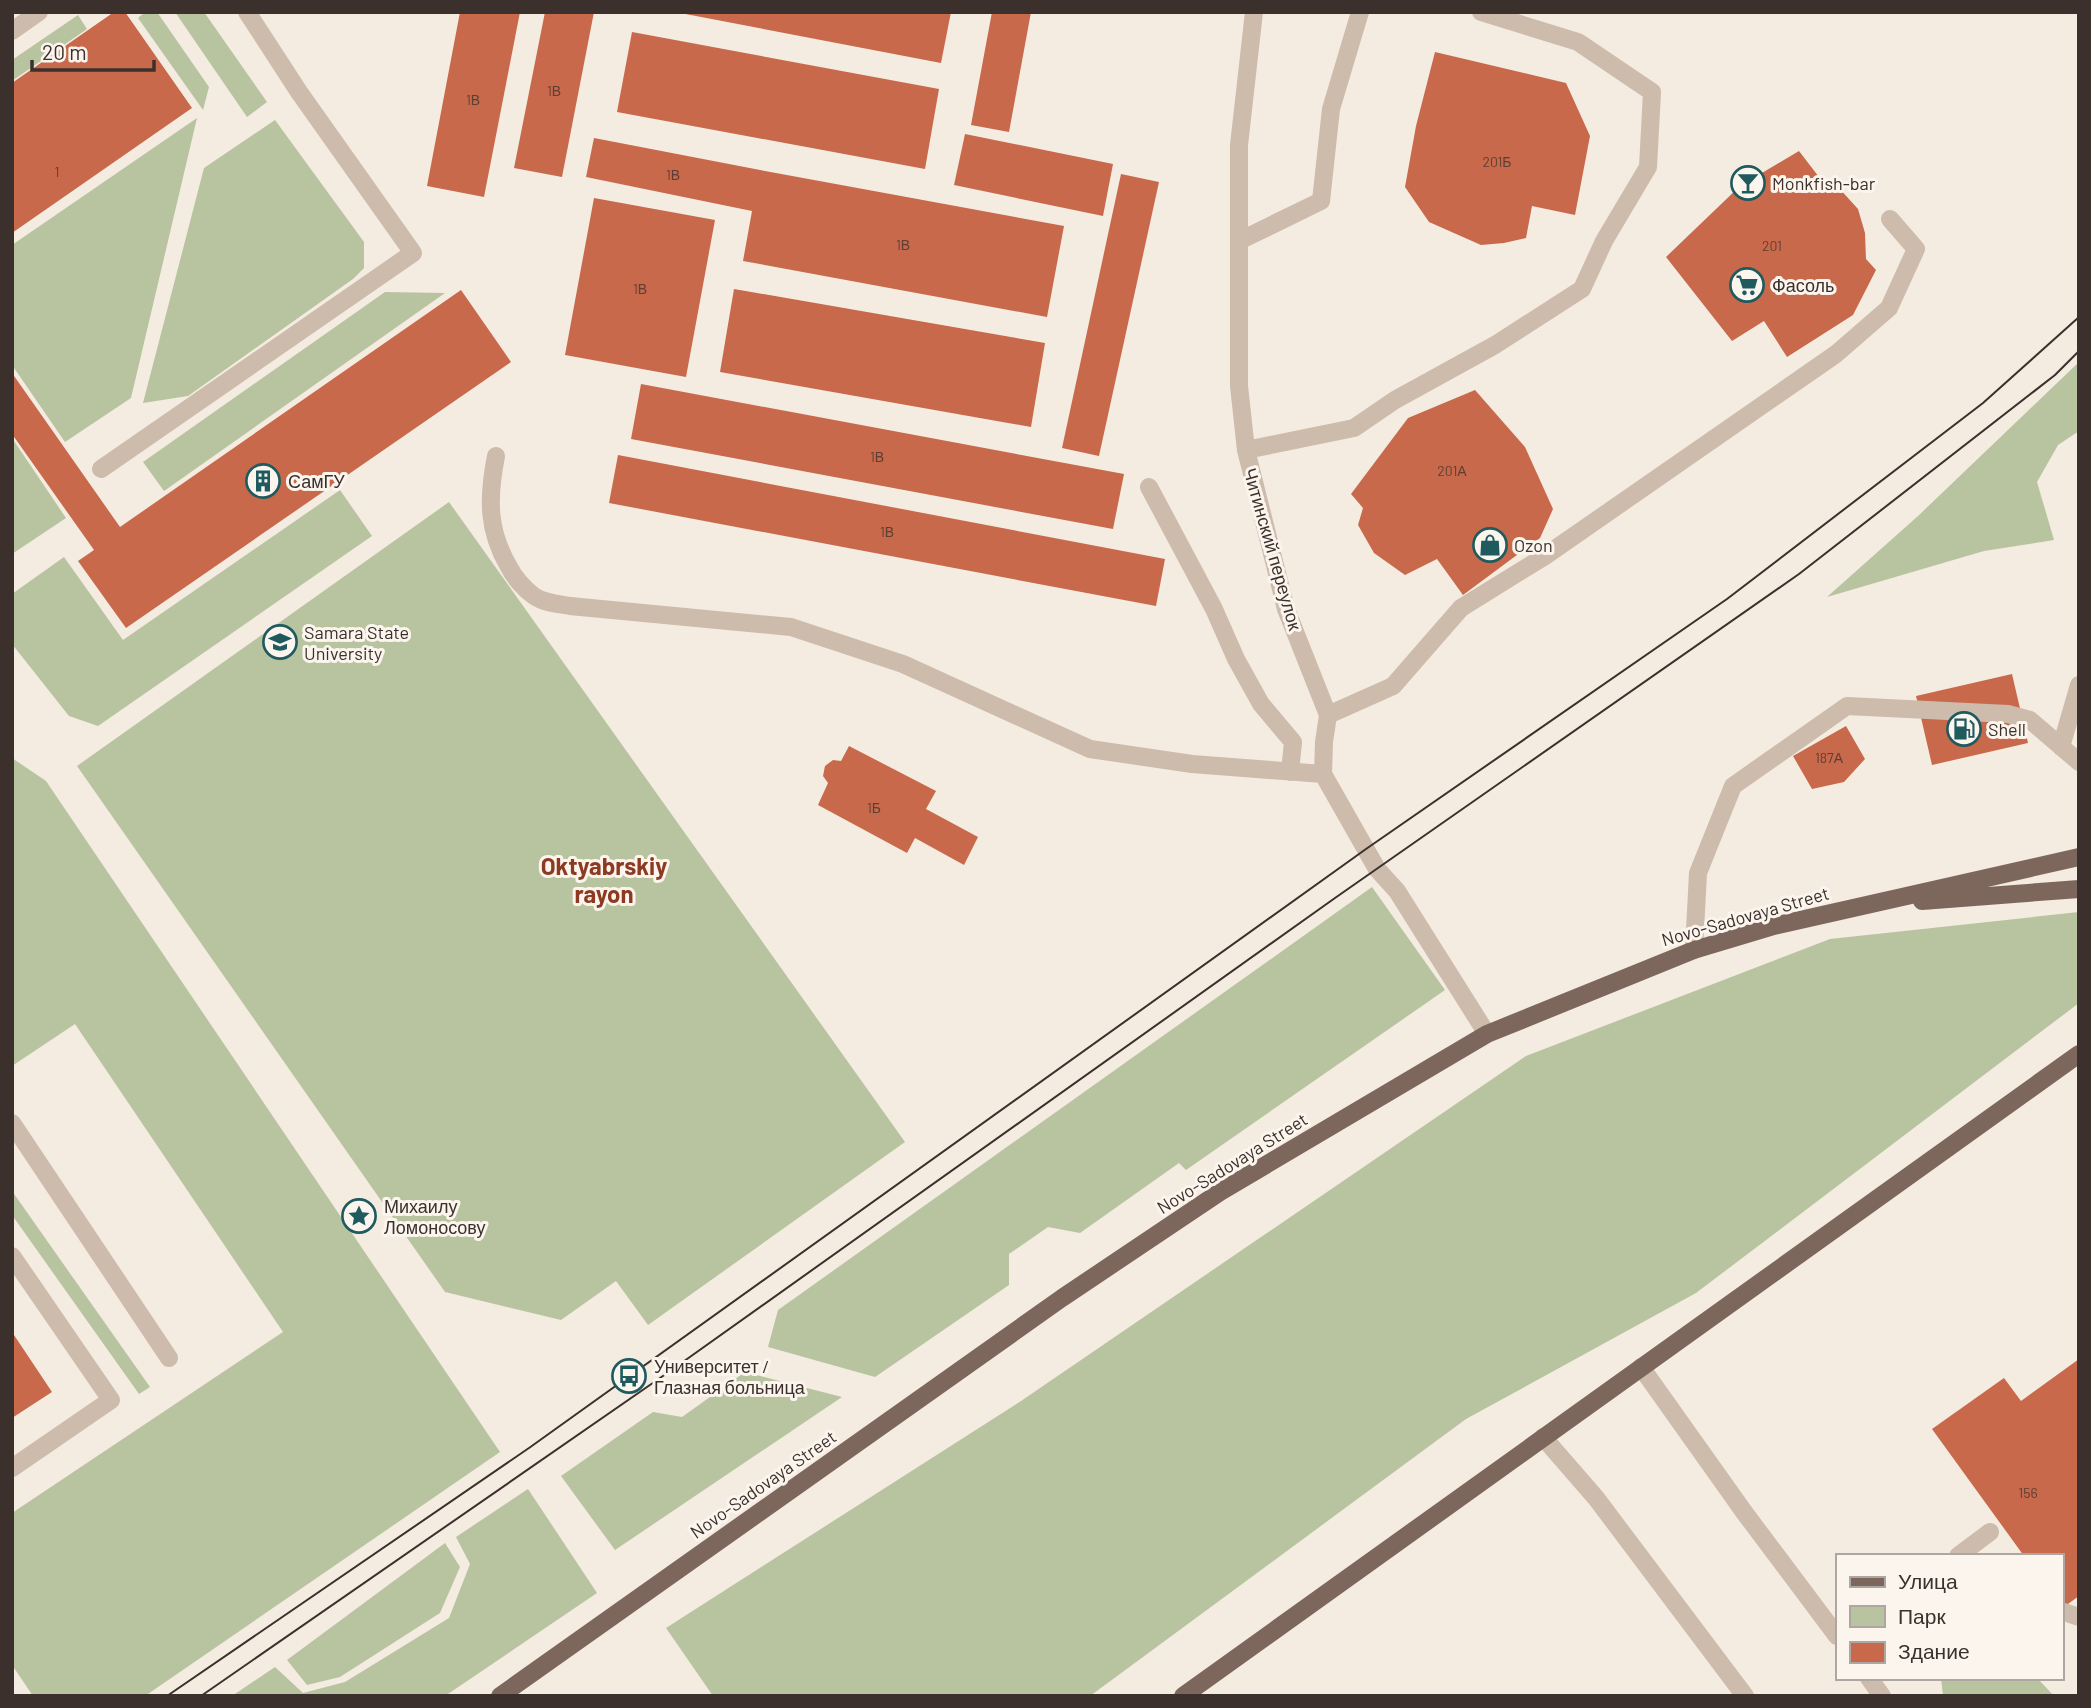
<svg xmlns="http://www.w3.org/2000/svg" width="2091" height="1708" font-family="Barlow,sans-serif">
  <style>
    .green { fill: #b8c4a0 }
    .building { fill: #c8694b }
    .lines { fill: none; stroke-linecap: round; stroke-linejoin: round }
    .minor { stroke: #cdbbac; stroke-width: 18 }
    .major { stroke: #7d675c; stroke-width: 18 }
    .tram { stroke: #3b302b; stroke-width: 2 }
    .labels { text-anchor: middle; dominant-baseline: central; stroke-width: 6; stroke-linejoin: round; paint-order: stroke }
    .number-label { font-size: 14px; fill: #5e3e33 }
    .poi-label { font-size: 18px; fill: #3b302b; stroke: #fbf5ee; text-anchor: start }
    .street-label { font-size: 18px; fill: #3b302b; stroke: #fbf5ee }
    .district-label { font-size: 24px; font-weight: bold; fill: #8c3b22; stroke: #fbf5ee }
  </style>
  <rect width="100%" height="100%" fill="#f4ebe1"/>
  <path class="green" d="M145,12H157L209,87L203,110L138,18Z
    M175,12H204L267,102L247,117Z
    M78,15L87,29L12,81V60Z
    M197,118L131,398L65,442L12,365V245Z
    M275,120L364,242V268L353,279L188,396L143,403L204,168Z
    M385,292L445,293L164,491L143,462Z
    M2079,362V431L2058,445L2037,482L2054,540L1984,551L1827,597L1918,516Z
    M12,438L66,518L12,554Z
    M340,490L372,536L98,726L69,716L12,644V594L64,557L123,640Z
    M449,502L905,1142L648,1325L616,1281L561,1320L445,1292L77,766Z
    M12,758L46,781L500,1452L145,1696H33L12,1665V1513L283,1332L75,1024L12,1066Z
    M1372,887L1445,990L1186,1170L1179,1163L1080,1233L1048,1227L1009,1254V1285L875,1377L768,1347L778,1310Z
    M2079,912V1003L1696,1293L1466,1419L1090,1696H713L666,1628L1021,1401L1526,1056L1830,939Z
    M12,1191L150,1387L139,1394L12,1215Z
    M745,1372L842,1397L615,1550L561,1476L653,1412L682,1417Z
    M528,1489L597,1593L445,1696H232L275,1667L303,1693L345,1682L449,1618L470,1564L456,1537Z
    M445,1543L460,1567L440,1613L340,1677L307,1685L287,1660Z
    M1941,1678H2037L2054,1696H1943Z"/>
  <path class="building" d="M114,12H125L192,108L12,233V83Z
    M460,12H520L484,197L427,186Z
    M545,12H594L562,177L514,168Z
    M675,12H951L941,63Z
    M992,12H1031L1009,132L971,125Z
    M632,32L939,89L925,169L617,112Z
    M1435,52L1566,83L1590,136L1575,215L1532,206L1526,238L1504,243L1481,245L1429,222L1405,187L1416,126Z
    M965,134L1113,164L1103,216L954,185Z
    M594,138L765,171L1064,226L1047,317L743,261L752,211L586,177Z
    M1799,151L1822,181L1838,187L1858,209L1865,233L1866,259L1876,270L1853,315L1787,357L1764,321L1732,341L1666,257L1740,186Z
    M1121,174L1159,182L1099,456L1062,448Z
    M594,198L715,220L686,377L565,355Z
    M734,289L1045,343L1031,427L720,372Z
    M461,290L511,362L126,628L78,561L94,550L12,434V373L120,527Z
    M641,384L1124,474L1113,529L631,439Z
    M1475,390L1525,447L1553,509L1540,538L1463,595L1437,559L1405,575L1374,553L1358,525L1363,508L1351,494L1408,418Z
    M618,455L1165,559L1156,606L609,503Z
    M2012,674L2028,743L1932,765L1916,696Z
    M1846,726L1865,759L1844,782L1812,789L1793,756Z
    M849,746L936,791L926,809L978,837L964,865L915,838L907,853L818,805L828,783L823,776L825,766L833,760L841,761Z
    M12,1332L52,1392L12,1418Z
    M2079,1359V1596L2061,1609V1556H2024L1932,1429L2004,1378L2021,1401Z"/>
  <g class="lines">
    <path class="minor" d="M1254,12L1239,145V386L1246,450L1286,609L1328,715L1324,742L1323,774L1377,869L1397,891L1487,1034
      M12,31L39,12
      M1239,241L1321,201L1331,109L1360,12
      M1246,450L1354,428L1395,400L1495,345L1582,289L1604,241L1648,167L1652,92L1578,42L1481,12
      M496,456C488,497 487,530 509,567C514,577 524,589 534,596C544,603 559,604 570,606L791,627L903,664L1090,749L1192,764L1323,774
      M101,469L413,253L299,92L247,12
      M1149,487L1214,609L1236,659L1261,704L1293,742L1290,772
      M1328,715L1393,686L1461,608L1545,556L1836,354L1889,308L1916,249L1890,219
      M2061,747L2079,685
      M1694,950L1698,873L1733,786L1847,706L2008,714L2030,720L2079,762
      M12,1123L169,1358
      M12,1256L111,1400L12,1468
      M1641,1367L1744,1512L1837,1636
      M1543,1437L1596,1498L1745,1696
      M1958,1556L1990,1532
      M2061,1611L2079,1617
      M1869,1678L1882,1696"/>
    <path class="major" d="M1922,901L2079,889
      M500,1696L1062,1298L1220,1192L1487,1034L1694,950L1774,926L2079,857
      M1183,1696L2079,1054"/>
    <path class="tram" d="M167,1696L529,1448L1366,849L1727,599L1983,403L2079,317
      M201,1696L673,1369L1335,898L1799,574L2055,375L2079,351"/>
  </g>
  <defs>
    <g id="bar-ring" transform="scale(1.75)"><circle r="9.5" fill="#fbf5ee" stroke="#1f5a5e" stroke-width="1.5"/><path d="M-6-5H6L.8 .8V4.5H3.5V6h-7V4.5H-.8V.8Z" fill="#1f5a5e"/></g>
    <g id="supermarket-ring" transform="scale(1.75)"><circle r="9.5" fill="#fbf5ee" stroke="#1f5a5e" stroke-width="1.5"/><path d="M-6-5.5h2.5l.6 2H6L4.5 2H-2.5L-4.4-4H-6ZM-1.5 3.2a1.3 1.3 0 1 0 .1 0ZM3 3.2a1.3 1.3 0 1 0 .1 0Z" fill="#1f5a5e"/></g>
    <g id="building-ring" transform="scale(1.75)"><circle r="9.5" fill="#fbf5ee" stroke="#1f5a5e" stroke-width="1.5"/><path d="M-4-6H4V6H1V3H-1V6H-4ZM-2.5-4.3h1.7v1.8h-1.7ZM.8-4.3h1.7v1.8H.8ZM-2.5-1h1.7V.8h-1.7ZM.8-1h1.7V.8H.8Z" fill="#1f5a5e"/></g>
    <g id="shop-ring" transform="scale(1.75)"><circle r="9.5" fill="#fbf5ee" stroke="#1f5a5e" stroke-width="1.5"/><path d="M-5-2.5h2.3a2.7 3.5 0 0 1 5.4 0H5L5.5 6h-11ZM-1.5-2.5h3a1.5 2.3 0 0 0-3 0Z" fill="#1f5a5e"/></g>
    <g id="university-ring" transform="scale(1.75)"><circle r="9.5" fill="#fbf5ee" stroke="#1f5a5e" stroke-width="1.5"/><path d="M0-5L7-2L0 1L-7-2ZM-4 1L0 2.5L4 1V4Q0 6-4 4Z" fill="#1f5a5e"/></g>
    <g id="fuel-ring" transform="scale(1.75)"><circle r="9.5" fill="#fbf5ee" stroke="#1f5a5e" stroke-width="1.5"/><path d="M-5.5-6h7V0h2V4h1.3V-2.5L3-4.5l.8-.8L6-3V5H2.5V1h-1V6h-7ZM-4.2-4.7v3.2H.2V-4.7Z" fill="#1f5a5e"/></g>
    <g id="sight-ring" transform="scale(1.75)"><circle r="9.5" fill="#fbf5ee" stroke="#1f5a5e" stroke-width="1.5"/><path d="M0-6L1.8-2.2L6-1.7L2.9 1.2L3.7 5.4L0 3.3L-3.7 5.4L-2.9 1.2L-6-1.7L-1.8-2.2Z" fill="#1f5a5e"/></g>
    <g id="bus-ring" transform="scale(1.75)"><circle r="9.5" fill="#fbf5ee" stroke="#1f5a5e" stroke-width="1.5"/><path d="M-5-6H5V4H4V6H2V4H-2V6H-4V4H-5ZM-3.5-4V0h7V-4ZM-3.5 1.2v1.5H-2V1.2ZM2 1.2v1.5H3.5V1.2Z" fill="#1f5a5e"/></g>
  </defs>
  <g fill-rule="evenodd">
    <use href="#bar-ring" x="1748" y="183"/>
    <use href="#supermarket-ring" x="1747" y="285"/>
    <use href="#building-ring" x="263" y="481"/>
    <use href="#shop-ring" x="1490" y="545"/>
    <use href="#university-ring" x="280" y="642"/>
    <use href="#fuel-ring" x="1964" y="729"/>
    <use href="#sight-ring" x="359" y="1216"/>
    <use href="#bus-ring" x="629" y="1376"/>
  </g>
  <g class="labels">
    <g class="number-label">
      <text x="554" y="90">1В</text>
      <text x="473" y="99">1В</text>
      <text x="1497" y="161">201Б</text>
      <text x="57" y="171">1</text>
      <text x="673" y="174">1В</text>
      <text x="903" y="244">1В</text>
      <text x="1772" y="245">201</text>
      <text x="640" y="288">1В</text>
      <text x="877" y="456">1В</text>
      <text x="1452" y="470">201А</text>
      <text x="887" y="531">1В</text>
      <text x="1829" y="757">187А</text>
      <text x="874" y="807">1Б</text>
      <text x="2028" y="1492">156</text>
    </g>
    <g class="poi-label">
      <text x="1772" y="183">Monkfish-bar</text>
      <text x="1772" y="285">Фасоль</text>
      <text x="288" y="481">СамГУ</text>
      <text x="1514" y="545">Ozon</text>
      <text x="304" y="632">Samara State<tspan x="304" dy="21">University</tspan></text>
      <text x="1988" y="729">Shell</text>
      <text x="384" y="1206">Михаилу<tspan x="384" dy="21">Ломоносову</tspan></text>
      <text x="654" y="1366">Университет /<tspan x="654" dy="21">Глазная больница</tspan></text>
    </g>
    <g class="street-label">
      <text transform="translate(1273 549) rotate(74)">Читинский переулок</text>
      <text transform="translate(1745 916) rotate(-16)">Novo-Sadovaya Street</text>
      <text transform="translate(1232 1163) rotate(-32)">Novo-Sadovaya Street</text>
      <text transform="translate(763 1484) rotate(-35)">Novo-Sadovaya Street</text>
    </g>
    <g class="district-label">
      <text x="604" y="865">Oktyabrskiy<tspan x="604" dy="28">rayon</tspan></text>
    </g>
  </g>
  <rect width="2091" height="1708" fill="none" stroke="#3b302b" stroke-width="28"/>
  <rect x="1836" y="1554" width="228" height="126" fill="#fbf5ee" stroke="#aea6a0" stroke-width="2"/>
  <rect x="1850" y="1577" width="35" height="10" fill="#7d675c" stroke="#aea6a0" stroke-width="2"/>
  <text x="1898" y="1589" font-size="21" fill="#3b302b">Улица</text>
  <rect x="1850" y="1606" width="35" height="21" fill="#b8c4a0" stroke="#aea6a0" stroke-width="2"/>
  <text x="1898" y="1624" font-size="21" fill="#3b302b">Парк</text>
  <rect x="1850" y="1642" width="35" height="21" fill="#c8694b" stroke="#aea6a0" stroke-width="2"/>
  <text x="1898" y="1659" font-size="21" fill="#3b302b">Здание</text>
  <path d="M32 60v10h122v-10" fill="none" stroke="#3b302b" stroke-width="3.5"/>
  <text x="42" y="60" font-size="21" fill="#3b302b" stroke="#fbf5ee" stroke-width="5" paint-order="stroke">20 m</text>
</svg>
